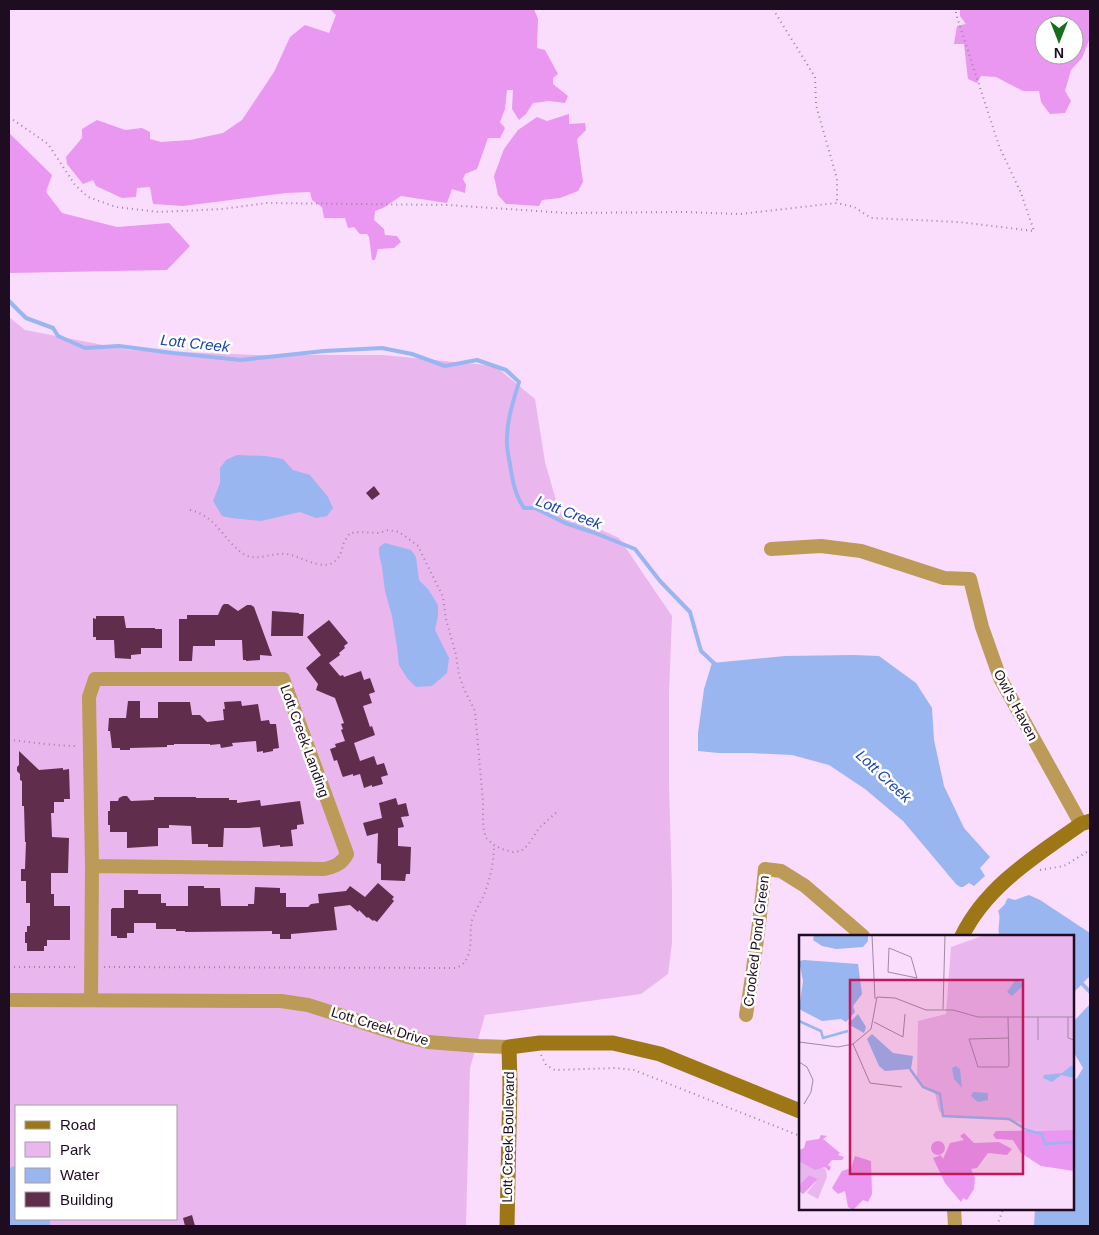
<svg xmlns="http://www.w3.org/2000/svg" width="1099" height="1235" font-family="Helvetica,sans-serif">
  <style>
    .green { fill: #eab6ee; fill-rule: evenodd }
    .forest { fill: #e997f0; fill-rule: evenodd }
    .water { fill: #99b6f1 }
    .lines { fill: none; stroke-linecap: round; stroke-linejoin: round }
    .stream { stroke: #99b6f1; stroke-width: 4 }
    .building { fill: #612d4d }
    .path { stroke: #9d859f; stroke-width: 2; stroke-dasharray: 1 4; stroke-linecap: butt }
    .street { stroke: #bb9b57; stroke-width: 14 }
    .secondary { stroke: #9d7615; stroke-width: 15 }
    .labels { text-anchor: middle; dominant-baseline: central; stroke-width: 5; stroke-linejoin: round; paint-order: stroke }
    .street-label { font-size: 14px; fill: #1e0d20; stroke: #fff }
    .water-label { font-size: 15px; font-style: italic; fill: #1a44b2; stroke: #fff }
    .inset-river { fill: none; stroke: #99b6f1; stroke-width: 2.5 }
    .inset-road { fill: none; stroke: #a289a4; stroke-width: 1 }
    .view { fill: #c2185b; fill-opacity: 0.15; stroke: #c2185b; stroke-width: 2.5 }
    .inset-edge { fill: none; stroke: #1e0d20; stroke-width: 2.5 }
  </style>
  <rect width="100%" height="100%" fill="#fadcfc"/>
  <path class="green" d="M9,317L25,330L129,350L257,355H383L495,366L535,399L545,462L559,511L619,538L672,616L669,693V784L672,890V943L668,974L641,994L485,1015L470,1068L466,1226H9ZM16,1106H176V1219H16Z"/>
  <path class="forest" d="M330,9H534L538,19L537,48L545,50L558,74L553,78V84L568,96L565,103L549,101L533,103L526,114L519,120L512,109L513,90H507L505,109L500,122L505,128L500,138H488L477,169L465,174L463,179L466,185L465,193L452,189L447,203L401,196L383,208L375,211L374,220L384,229L385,235L397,236L401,242L394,248L378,249L375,260H372L369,237L367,234H360L354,227L348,228L345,218H324L322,207L312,200L310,192L286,193L183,206L153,204L150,187L137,188L136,197L122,198L96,186L93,180L83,184L67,164L66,157L82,138V129L97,120L125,130L142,128L150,132V139L161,142L190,140L223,133L242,120L274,72L290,37L305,25L329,33L336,15Z
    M960,9H1090V38L1082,58L1071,70L1065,91L1071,101L1065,113L1050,114L1041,102L1039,91H1023L996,77L981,76L977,83L968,79L964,44H954L957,26L966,24L960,16ZM1044,25H1074V55H1044Z
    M569,114V124L585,123L586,130L577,139L583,182L578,191L560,198L542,200L539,206L506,204L498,195L494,176L504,149L518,130L537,117L547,121Z
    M9,133L52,175L46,192L62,213L117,227L169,223L190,246L167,270L9,273Z"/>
  <path class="water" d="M237,455L266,456L283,459L293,470L310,475L328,497L333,508L327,516L316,518L300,512L261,521L231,518L222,516L213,501L220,483V468L226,460Z
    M385,543L411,550L416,557L419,580L428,589L438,605V616L435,630L449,658L447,673L432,686L416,687L407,678L399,665L397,647L392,616L385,591L382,567L379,554V547Z
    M853,655L879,656L916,683L932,708L934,740L944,786L964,828L990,857L980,868L985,876L974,886L969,883L963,887H960L956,884L903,821L865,789L829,765L792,755L750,753H719L698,751V733L704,689L712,663L785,656Z
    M1029,895L1040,900L1090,933V976L1073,993V936H1000C996,928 1002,919 998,911L1005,904L1006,901L1008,898L1015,900L1023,897Z
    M1090,1004V1226H1034L1035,1209H1073V1081L1077,1078L1083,1068L1073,1051V1022Z
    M16,1166V1219H50V1226H9V1172L11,1167Z"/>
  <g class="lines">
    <path class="stream" d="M9,301L26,318L53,328L58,336L85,348L119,346L173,353L241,360L324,351L382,348L412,354L445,366L477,360L506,370L519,382C513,402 506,422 507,444C507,453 510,462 511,471C513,484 516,497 524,508H535L565,523L595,533L635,549L660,581L690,612L701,651L716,665
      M1073,974L1090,992"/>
  </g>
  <path class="building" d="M374,486L380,494L372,500L366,493Z
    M224,604H228L238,611L247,605H251L254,607L272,656L260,655V660L246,661V660H243L242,640H215V646H193L192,661H179V619H187V615H218L222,606Z
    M272,611L299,613V614H304L303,636H271Z
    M96,616H124L126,628H155V629H162V648H141V654L131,655V659L115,658L114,640H96V637H93V618L96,619Z
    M329,620L348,643L344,646L345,648L339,653L340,655L329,663L340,676L343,675L344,677L361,671L364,680L370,678L375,692L369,694L372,703L363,706L370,727L372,726L375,735L354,743L360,761L374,756L377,765L384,763L388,775L381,777L383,784L372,787V785L364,788L360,774L353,776V774L343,777L342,775L337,760L334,761L330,749L336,747L335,744L345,741L341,730L343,729L341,724L344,723L335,698L316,690L318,684L306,668L321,655L307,637Z
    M128,701H140V718H158V702H190L192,715H200L207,722L224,720L223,709H225L224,702L241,701L242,706L258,704L261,721L269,720L270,724H276L279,748L273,749V751L263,753V751L257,752L256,741L232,743L233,746L221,748L220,744L210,745V744H174V745H167V747L130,748V750H120V748H112L110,731H108L109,718H126Z
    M19,751L39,770L63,768V770L69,769L70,799H64V802H54V813H51L52,837L69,838L68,873H51V894H54V906H70V940H47V946H44V951H27V943H25V932H27V926H30V903H26V881H21V869H25L26,842H25L24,806H22V781L20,780V774L17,771V767L19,765Z
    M123,796H127L131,801L154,800V797H196V798H229V800H237V803L260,800L261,806L300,801L304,824L297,825V829L291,830L293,846L280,847V845L263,847L260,827L249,828H224L223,847H208V844H192L191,826L169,825V828H158V846L127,848V832H110V825H108V811H110V801H118L119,798Z
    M396,798L398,805L406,803L409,816L401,817L404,827L398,828V846L411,847L410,874H406L405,881L381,880V864L377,863L378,833L367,836L363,823L382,818L379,803Z
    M378,883L394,897L392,899L394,901L377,922L374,920L373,921L368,917L367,918L359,910L358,912L350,905L334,907L337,930L291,934V939H280V934H272V931L185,932V931H176V929H156V923H134V933H127V938H117V936H111V909H112V908H124V890H138V894H161V903H166V906H188V886H204V888H220L221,906H248V904H254L255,887L280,888V893H286V907H308L311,904L319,903L318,894L346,891L350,886L365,897Z
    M192,1215L195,1226H185L183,1218Z"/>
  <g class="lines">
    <path class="path" d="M773,9L815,77L816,105L837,179V203
      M9,117L48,144L75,185L88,197L116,207L159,212L222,209L267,203L448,205L567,213L684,212L740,214L837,203L854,207L871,218L959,222L1034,231L1021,193L999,146L956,14V9
      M190,510C216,516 223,539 242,553C256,563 271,552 287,554C300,556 322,571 334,562C341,557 342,549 344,542C346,539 348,536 350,533L360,532L379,533L388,530L399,532L409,539L418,546L443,597L446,619L456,655L459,675L464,689L475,711L483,802V820L484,831L486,838L494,845L502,849L513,852L521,851L528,845L539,828L559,810
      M9,740C32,742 55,746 78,746
      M1040,870L1064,866L1090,850
      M9,967H79
      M104,967L455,968C461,966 464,964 467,958C473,946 469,932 472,920C475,911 480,903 484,895C490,879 494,863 494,845
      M541,1055L546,1065L555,1070L616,1068L634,1070L800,1136
      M997,1226L1003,1209"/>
    <path class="street" d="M771,549L821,546L861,551L944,578L970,579L982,627L1000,678L1081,824
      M9,1000L281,1001L308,1005L408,1037L428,1042L479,1046L509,1047
      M91,1000L92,866L89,697L95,679H283L347,854C342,864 334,867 324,869L92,866
      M746,1015C754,967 760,918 765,869L781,871L805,886L863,936
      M954,1209L955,1226"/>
    <path class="secondary" d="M962,936C987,885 1036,856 1081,824L1090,821
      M507,1226L510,1084L509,1047L540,1043H613L660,1054L800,1111"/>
  </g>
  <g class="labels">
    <g class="street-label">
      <text transform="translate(1016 705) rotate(62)">Owl's Haven</text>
      <text transform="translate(305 741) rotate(70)">Lott Creek Landing</text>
      <text transform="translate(756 941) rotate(-83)">Crooked Pond Green</text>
      <text transform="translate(380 1026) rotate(17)">Lott Creek Drive</text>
      <text transform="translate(508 1137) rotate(-89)">Lott Creek Boulevard</text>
    </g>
    <g class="water-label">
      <text transform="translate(195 343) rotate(6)">Lott Creek</text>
      <text transform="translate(569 512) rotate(21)">Lott Creek</text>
      <text transform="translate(884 776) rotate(43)">Lott Creek</text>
    </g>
  </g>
  <g transform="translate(799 935)">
    <rect width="275" height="275" fill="#fadcfc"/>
    <path d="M186,0H275V195H230L220,187L203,184L146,181L140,176L136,158L127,154L118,142L119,86L147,79L152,12ZM0,223L5,228L27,234L28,242L19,264L8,258L19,244L10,240L0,250Z" fill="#eab6ee"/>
    <path d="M275,195V236L242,231L222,218L214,205L197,204L194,200L197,196ZM165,198L175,208L200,207L213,214L208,220L189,218L178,233L172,234L176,243L175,254L168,265L164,263L162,267L146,248L134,223L142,220L144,224L151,208L165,205L161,201ZM22,200L28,201L24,204L41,218L39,220L45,222L43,225H33L29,230L32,232L30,236L26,232L16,235L0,226V215L5,213L7,206L20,204ZM132 213a7 7 0 1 1 14 0a7 7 0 1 1-14 0ZM56,221L72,226L73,259L69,267L64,265L54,275L49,272L46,256L39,259L33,253L43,236L52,233ZM10,240L19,244L4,259L0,256V250Z" fill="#e997f0"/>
    <path d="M15,0H69V6L64,12L37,14L23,11L14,5ZM5,25L59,29L63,59L54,71L56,77L47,87L42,84L23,86L0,74L4,46L0,26ZM217,44L225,50L213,61L208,57ZM59,79L67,92L65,98L49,89ZM73,99L94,118L114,121L112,134L86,136L80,131L68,104ZM157,131L161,134L163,153L155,144L153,133ZM272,131H275V143L262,140L253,147L244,143L245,140L263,138ZM174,157L189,158V165L179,167L172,161Z" fill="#99b6f1"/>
    <path class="inset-river" d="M0,86L22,96L24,103L49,96M111,134L124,152L141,159L144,181L210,184L228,195L243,199L246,209L275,207"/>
    <path class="inset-road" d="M73,0L76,64M90,13L112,22L118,43L89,37ZM144,74L146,0M269,82V103L275,105M75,87L104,102L106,79M209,103L170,104L179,132H209L210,129L209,82M239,105V82M0,107L39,112L54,109L72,94L78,62L96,63L127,75H154L179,82H275M54,109L71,148L103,152M0,127L8,132L14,145L12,157L5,169"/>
    <path class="view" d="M51,45H224V239H51Z"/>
    <rect width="275" height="275" class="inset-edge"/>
  </g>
  <rect width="1099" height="1235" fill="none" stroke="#1e0d20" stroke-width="20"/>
  <rect x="15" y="1105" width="162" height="115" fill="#ffffff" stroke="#a59ea6"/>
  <rect x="25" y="1121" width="25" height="8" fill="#9d7615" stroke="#a59ea6"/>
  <text x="60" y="1130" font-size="15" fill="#1e0d20">Road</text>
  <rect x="25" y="1142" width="25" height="15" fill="#eab6ee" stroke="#a59ea6"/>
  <text x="60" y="1155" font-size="15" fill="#1e0d20">Park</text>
  <rect x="25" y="1168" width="25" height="15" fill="#99b6f1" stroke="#a59ea6"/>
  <text x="60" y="1180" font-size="15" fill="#1e0d20">Water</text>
  <rect x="25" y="1192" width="25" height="15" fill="#612d4d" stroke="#a59ea6"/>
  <text x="60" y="1205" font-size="15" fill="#1e0d20">Building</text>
  <g transform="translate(1059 40) rotate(180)"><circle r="24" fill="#ffffff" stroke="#a59ea6"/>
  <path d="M0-4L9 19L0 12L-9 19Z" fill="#136f1c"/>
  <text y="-8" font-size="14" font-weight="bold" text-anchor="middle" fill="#1e0d20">N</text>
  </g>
</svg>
